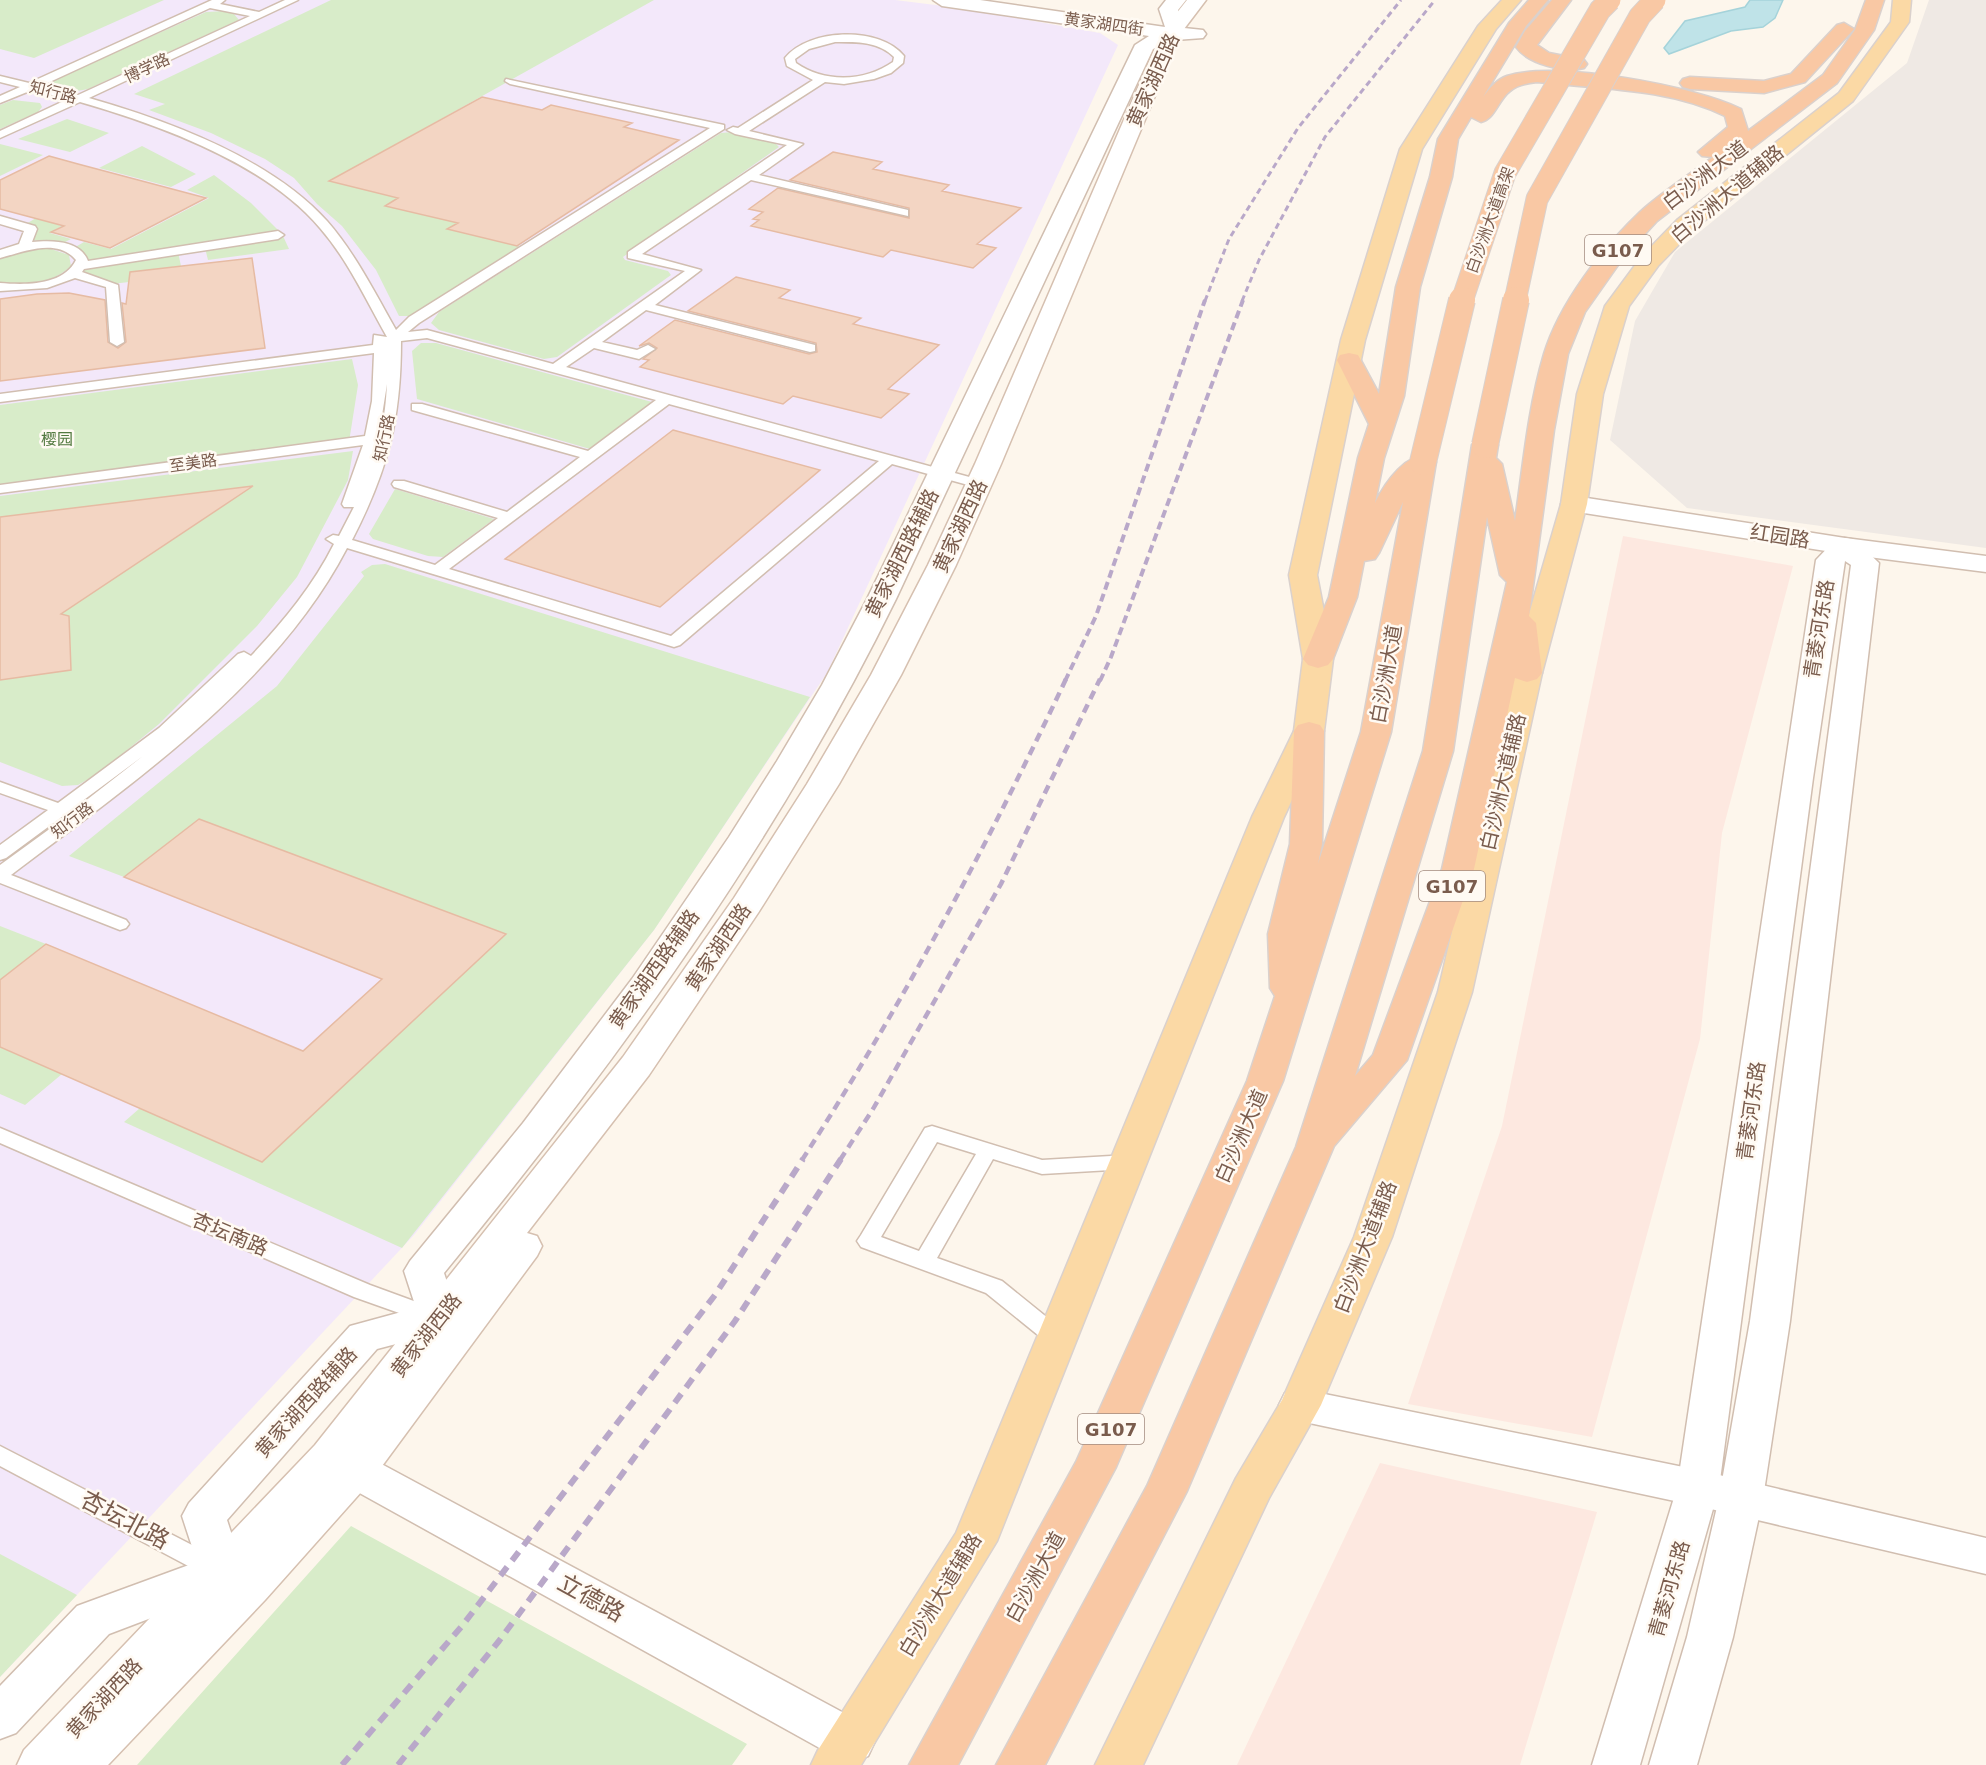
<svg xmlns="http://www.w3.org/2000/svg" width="1986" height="1765" font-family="'DejaVu Sans','Noto Sans SC',sans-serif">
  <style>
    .commercial { fill: #fde8e0 }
    .industrial { fill: #efe9e4 }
    .education { fill: #f3e8fa }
    .green { fill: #d8ecc9 }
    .water { fill: #bfe3e8; stroke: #a5d3da; stroke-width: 1.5 }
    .building { fill: #f3d5c3; stroke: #e6bba3; stroke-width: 1.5 }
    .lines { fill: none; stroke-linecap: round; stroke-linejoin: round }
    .service-casing { stroke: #d1beb0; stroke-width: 3 }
    .minor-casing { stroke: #d1beb0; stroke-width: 3 }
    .tertiary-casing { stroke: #d1beb0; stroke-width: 3 }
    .secondary-casing { stroke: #d6c0b0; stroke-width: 3 }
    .primary-casing { stroke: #dad1cd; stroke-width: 3 }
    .trunk-casing { stroke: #dad1cd; stroke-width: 3 }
    .service { fill: #fff; fill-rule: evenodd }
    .minor { fill: #fff; fill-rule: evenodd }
    .tertiary { fill: #fff; fill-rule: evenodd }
    .secondary { fill: #fff; fill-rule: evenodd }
    .primary { fill: #fbd9a5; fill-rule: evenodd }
    .trunk { fill: #f9c8a4; fill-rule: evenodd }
    .rail-far3 { stroke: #b9a8c9; stroke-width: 3; stroke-dasharray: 6 4; stroke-linecap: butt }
    .rail-far2 { stroke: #b9a8c9; stroke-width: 4; stroke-dasharray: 8 4.5; stroke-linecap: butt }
    .rail-far1 { stroke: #b9a8c9; stroke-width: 4.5; stroke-dasharray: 9 6; stroke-linecap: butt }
    .rail { stroke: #b9a8c9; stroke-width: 6; stroke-dasharray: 11 8; stroke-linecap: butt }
    .trunk-bridge-far1-casing { stroke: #dad1cd; stroke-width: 23; stroke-linecap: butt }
    .trunk-bridge-casing { stroke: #dad1cd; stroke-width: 28; stroke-linecap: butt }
    .trunk-bridge-far1 { stroke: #f9c8a4; stroke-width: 21 }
    .trunk-bridge { stroke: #f9c8a4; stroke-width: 26 }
    .labels { text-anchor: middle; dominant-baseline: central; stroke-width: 5; stroke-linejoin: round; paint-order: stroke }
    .far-street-label { font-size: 16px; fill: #7a5c4d; stroke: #fffaf3 }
    .far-park-label { font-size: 16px; fill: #537a41; stroke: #fffaf3 }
    .shield { fill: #fffaf3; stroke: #a28b7f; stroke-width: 1.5 }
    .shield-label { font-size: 18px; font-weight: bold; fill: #7a5c4d }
    .street-label { font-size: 20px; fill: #7a5c4d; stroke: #fffaf3 }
    .near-street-label { font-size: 24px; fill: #7a5c4d; stroke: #fffaf3 }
  </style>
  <rect width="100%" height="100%" fill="#fdf6ec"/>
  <path class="commercial" d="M1623,536L1793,566L1722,833L1700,1039L1592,1437L1408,1404L1502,1126Z
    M1380,1463L1597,1512L1520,1765H1237Z"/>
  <path class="industrial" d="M1929,0H1986V548L1687,508L1610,440L1635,321L1675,252L1907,63Z"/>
  <path class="education" d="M0,0H895L968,9L1100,33L1118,45L827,673L654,930L414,1235L0,1677Z"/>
  <path class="green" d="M0,0H164L34,58L0,49Z
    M331,0H654L330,181L398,198L386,206L458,223L448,229L521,247L412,316H399L376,270L342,226L317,204L294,178L265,159L211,133L149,110L165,104L134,94Z
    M225,11L234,14L239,20L88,89C76,92 61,93 52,84L54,80L206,12Z
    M13,100L40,103L42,107L38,112L0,129V105Z
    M67,119L109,133L70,152L18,139Z
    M732,132L774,142L779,147L623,257L625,260L668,271L671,275L557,357L544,359L439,330L431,323L439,312L721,133Z
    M0,144L43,155L0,176Z
    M142,146L196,174L171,187L99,168Z
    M214,175L251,203L280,232L85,262L72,249L84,242L111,249L209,198L187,190Z
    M36,218L62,226L50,233L71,239L61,244L32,240L26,224Z
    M283,236L289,249L208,260L205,248Z
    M37,249H51L69,255L71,266C54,283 23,288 0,282V258Z
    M178,252L181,266L130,272L129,282L112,284L78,273L82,267Z
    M421,343H436L652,402L590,449L417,399L412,351Z
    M352,359L358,385L349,442L0,489V405Z
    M353,451L348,480L297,577L257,626L159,724L99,773L78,785L62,786L0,762V496Z
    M395,489L494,519L443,557L428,556L373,539L369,534Z
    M385,564L810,697L654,930L402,1248L124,1122L140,1108L262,1161L505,934L199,819L124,877L69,856L277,686L364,576L361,572L372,565Z
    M0,926L46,944L0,980Z
    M0,1047L62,1074L25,1105L0,1094Z
    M351,1526L747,1744L732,1765H137Z
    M0,1554L77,1595L0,1677Z"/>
  <path class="water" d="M1750,0H1783L1775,18L1763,27L1731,31L1669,54L1664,48L1685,21L1745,7Z"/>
  <path class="building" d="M482,97L542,110L551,105L632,123L624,127L679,140L517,246L447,229L458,223L385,206L398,198L329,181Z
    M833,152L882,162L873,169L949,185L942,191L1021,208L977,244L996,248L973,268L891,250L883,257L751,226L759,220L753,219L763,212L749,209L778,188L909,218V208L790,180Z
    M49,156L78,164L206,198L110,248L51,232L64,226L0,209V180Z
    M252,258L265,348L0,381V299L37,294L69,293L105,300L108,342L118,348L126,342L122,303L126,304L130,272Z
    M736,277L790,290L779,298L861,318L853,324L939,345L888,389L909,394L881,418L793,396L783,404L640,367L649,360L643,359L657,348L649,343L639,346L675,320L809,354L817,352L816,343L688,311Z
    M673,430L820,470L660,607L505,559Z
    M253,486L61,614L69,616L71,670L0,680V517Z
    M199,819L506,934L262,1162L0,1047V980L46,944L303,1051L382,979L124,877Z"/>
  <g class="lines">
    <g class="service-casing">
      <path id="service" d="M212,0H225L220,4L259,12L285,0H298L89,98C169,121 270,158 327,221C355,253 375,293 396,330L409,317L710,128L510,84L505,81L506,79L724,125V129L419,323L408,332L427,330L553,364L685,271L628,258V252L787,145L735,134L727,130L733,127L738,128L813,80L787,66L785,58C809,28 880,26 904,56L903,63L891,73L874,79L844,84L825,82L749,131L803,144L759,175L908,210V216L751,180L642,254L701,270L655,305L815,345V351L810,352L646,310L602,342L637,350L648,345L655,349L639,359L594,348L566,367L984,481L986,484L979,488L892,464L680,645L674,647L347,548C276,685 131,784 11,875L126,920L129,924L126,928L120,930L0,883V865L66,817L63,816L6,858L0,860V845L48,810L0,793V782L58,803L159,728L238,654L244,652L251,656C283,622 313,586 334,544L326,539L333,535L339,536L354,507H344L342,504L363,445L0,493V485L365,436L372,401L374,353L0,402V394L373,345L374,335L387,337C366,300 348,260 320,228C265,163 160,125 80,102L0,138V131L68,99L32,90L0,103V96L20,87L0,82V76L29,83ZM210,8L250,16L78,95L41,86ZM835,42C856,42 878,41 894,57L893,62C864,82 825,83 796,63L795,59L809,49ZM427,338L656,400L588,451L422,404H412V410L580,457L507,512L404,481H394L392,484L394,487L498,518L435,565L352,540C388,470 401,420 401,341ZM387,384C386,401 385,418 379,434ZM669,404L879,461L671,636L449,569ZM143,756L75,809L73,808Z
        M0,216L35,226L37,229L32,242C52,240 80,240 88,261L278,231L284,235L278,239L84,269L82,272L118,285L124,342L117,346L110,342L106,287L75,278L47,288L0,291V283C25,285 63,286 76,260C57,237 23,252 0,258V250L19,244L24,231L0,224Z
        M932,1126L1042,1160L1128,1155L1135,1157L1138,1162L1135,1167L1128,1169L1042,1174L993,1159L937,1258L1002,1281L1065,1332L1068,1338L1065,1344L1057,1347L1049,1344L986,1293L861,1247L857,1241L861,1235L925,1128ZM937,1142L976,1154L919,1251L881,1237Z
        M0,1128L370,1285L441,1311L444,1317L441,1323L433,1325L354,1297L0,1143Z
        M0,1446L225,1562L228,1569L225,1576L216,1579L207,1576L0,1466Z"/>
    </g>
    <g class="minor-casing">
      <path id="minor" d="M1574,496L1845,538L1986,556V572L1845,554L1565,510L1561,504L1565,498Z
        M1300,1389L1698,1470L1986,1538V1574L1698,1506L1300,1421L1285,1417L1279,1405L1285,1393Z"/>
    </g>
    <g class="tertiary-casing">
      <path id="tertiary" d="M933,0H980L1165,27L1159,9L1166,0H1186L1178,10L1184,28L1203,30L1206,34L1203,38L1175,40L1153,49L896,599C777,842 615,1065 444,1273L459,1318L453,1329L377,1349L227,1520L244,1572L238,1585L109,1634L16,1733L0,1739V1686L77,1606L197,1562L182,1516L189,1503L350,1326L416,1308L404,1271L410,1261L523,1123L632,979L729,837L777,761L822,685L867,599L1135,45L1149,36L942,6Z
        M1845,538L1855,540L1879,563L1790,1321L1763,1498L1733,1637L1697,1765H1649L1687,1637L1719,1498L1750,1321L1851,565L1845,561L1813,778L1719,1488L1640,1765H1592L1677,1488L1816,560L1835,540Z
        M333,1441L348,1446L868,1726L875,1741L868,1756L851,1762L834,1756L318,1470L312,1458L318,1446Z"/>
    </g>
    <g class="secondary-casing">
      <path id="secondary" d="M1187,0H1206L1184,29L1175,48L1001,464L956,565L901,675L839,784L758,913L649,1075L527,1233L537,1236L542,1246L537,1256L371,1481L265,1600L108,1765H17L24,1750L315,1445L623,1057L734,898L807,784L871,675L928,565L975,464L1155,48L1165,28Z"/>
    </g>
    <g class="primary-casing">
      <path id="primary" d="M1502,0H1521L1496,29L1422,149L1365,340L1317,575L1333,659L1324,731L1284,817L997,1541L861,1765H811L818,1750L956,1533L1252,817L1294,731L1303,659L1289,575L1341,340L1400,149L1478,26Z
        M1893,0H1911L1909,22L1853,101L1693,230L1658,266L1629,306L1603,394L1587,504L1542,673L1472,992L1392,1237L1321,1405L1269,1498L1143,1765H1095L1236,1478L1282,1400L1354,1237L1438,992L1512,673L1561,504L1577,394L1605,306L1642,256L1677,220L1839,93L1891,22Z"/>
    </g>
    <g class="trunk-casing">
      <path id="trunk" d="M1529,0H1548L1526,26L1483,97C1490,88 1496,80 1507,76C1555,60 1695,86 1741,109L1748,131L1823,75L1855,30L1866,0H1884L1874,30L1837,83L1657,221L1623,258L1585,312L1568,354L1554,430L1529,616L1536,623L1542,673L1537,679L1527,682L1515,678L1474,869L1407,1060L1334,1146L1187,1491L1045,1765H996L1147,1486L1296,1147L1423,751L1472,445L1476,440L1485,437L1494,440L1498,445L1496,458L1502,464L1515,521C1523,466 1528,408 1544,354C1559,304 1602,248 1640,212C1662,192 1689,175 1713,157L1702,156L1698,152L1728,127L1725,116C1668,88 1599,89 1537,82C1527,83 1517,85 1510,91C1498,100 1495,119 1481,122L1471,117L1458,139L1452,177L1420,287L1404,396L1384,458L1375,503C1385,483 1407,450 1432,456L1436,462L1391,732L1283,1081L1116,1467L958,1765H909L1076,1462L1247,1081L1275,996L1270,988L1268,934L1290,844L1294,731L1298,725L1309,722L1320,725L1324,731L1322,844L1318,864L1361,732L1403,502L1379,553L1375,559L1364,561L1357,597L1333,659L1328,665L1318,668L1308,665L1303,659L1329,597L1358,458L1369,424L1337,360L1340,355L1349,353L1358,355L1379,394L1396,287L1430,177L1438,139L1509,23ZM1487,517L1500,575L1507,582L1442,869L1373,1055L1355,1076L1453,751Z
        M1552,0H1571L1537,45L1549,53L1584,60L1587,64L1584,68C1565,73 1528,64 1516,47L1525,31Z
        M1844,23L1854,29L1805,82L1764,93L1690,89L1683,87L1680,83L1683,79L1690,77L1764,81L1791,74L1837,25Z"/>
    </g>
    <use href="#service" class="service"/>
    <use href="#minor" class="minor"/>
    <use href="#tertiary" class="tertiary"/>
    <use href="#secondary" class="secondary"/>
    <use href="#primary" class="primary"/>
    <use href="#trunk" class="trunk"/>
    <path class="rail-far3" d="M1205,301L1229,239L1298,128L1401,0
      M1242,301L1259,260L1325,137L1435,0"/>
    <path class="rail-far2" d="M1065,681L1096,616L1205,300
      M1100,681L1111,657L1243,300"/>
    <path class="rail-far1" d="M802,1160C901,1007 988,844 1066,679
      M840,1160L873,1109L1001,884L1100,679"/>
    <path class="rail" d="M342,1765L462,1626L715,1295L803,1159
      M398,1765L499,1641L735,1321L841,1159"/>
    <g class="trunk-bridge-far1-casing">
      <path id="trunk-bridge-far1" d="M1462,301L1505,173L1600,10L1610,0
        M1515,301L1537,199L1640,16L1655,0"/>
    </g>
    <g class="trunk-bridge-casing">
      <path id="trunk-bridge" d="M1485,445L1516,300
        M1423,462L1462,300"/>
    </g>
    <use href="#trunk-bridge-far1" class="trunk-bridge-far1"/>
    <use href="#trunk-bridge" class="trunk-bridge"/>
  </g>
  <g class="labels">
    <g class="far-street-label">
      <text transform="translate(1104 24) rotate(8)">黄家湖四街</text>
      <text transform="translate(147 68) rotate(-25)">博学路</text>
      <text transform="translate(53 92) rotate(14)">知行路</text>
      <text transform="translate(1490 220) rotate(-70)">白沙洲大道高架</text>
      <text transform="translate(384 438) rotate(-78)">知行路</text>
      <text transform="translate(193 463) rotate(-8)">至美路</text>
      <text transform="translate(72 820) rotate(-37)">知行路</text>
    </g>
    <g class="far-park-label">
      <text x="57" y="439">樱园</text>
    </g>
    <g class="shield">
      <rect x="1585" y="235" width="66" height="30" rx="4.5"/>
      <rect x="1419" y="871" width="66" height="30" rx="4.5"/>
      <rect x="1078" y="1414" width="66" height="30" rx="4.5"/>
    </g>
    <g class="shield-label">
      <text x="1618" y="250">G107</text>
      <text x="1452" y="886">G107</text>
      <text x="1111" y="1429">G107</text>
    </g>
    <g class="street-label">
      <text transform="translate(1153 80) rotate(-66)">黄家湖西路</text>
      <text transform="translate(1705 175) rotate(-37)">白沙洲大道</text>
      <text transform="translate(1727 194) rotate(-40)">白沙洲大道辅路</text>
      <text transform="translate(960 526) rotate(-65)">黄家湖西路</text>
      <text transform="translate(1780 536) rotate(9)">红园路</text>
      <text transform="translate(902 553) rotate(-64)">黄家湖西路辅路</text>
      <text transform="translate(1819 629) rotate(-81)">青菱河东路</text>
      <text transform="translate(1386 674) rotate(-80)">白沙洲大道</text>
      <text transform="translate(1503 782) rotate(-77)">白沙洲大道辅路</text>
      <text transform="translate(718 947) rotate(-56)">黄家湖西路</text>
      <text transform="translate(654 969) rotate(-55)">黄家湖西路辅路</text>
      <text transform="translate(1751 1111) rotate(-82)">青菱河东路</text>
      <text transform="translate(1241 1136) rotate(-66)">白沙洲大道</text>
      <text transform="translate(230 1234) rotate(23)">杏坛南路</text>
      <text transform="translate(1365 1247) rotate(-69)">白沙洲大道辅路</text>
      <text transform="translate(426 1335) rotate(-52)">黄家湖西路</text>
      <text transform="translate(306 1402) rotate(-48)">黄家湖西路辅路</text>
      <text transform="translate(1035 1577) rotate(-61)">白沙洲大道</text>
      <text transform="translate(1669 1589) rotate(-74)">青菱河东路</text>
      <text transform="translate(940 1595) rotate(-59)">白沙洲大道辅路</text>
      <text transform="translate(104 1698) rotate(-47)">黄家湖西路</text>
    </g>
    <g class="near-street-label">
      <text transform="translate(125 1520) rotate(28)">杏坛北路</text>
      <text transform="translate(591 1598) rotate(29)">立德路</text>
    </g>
  </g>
</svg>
